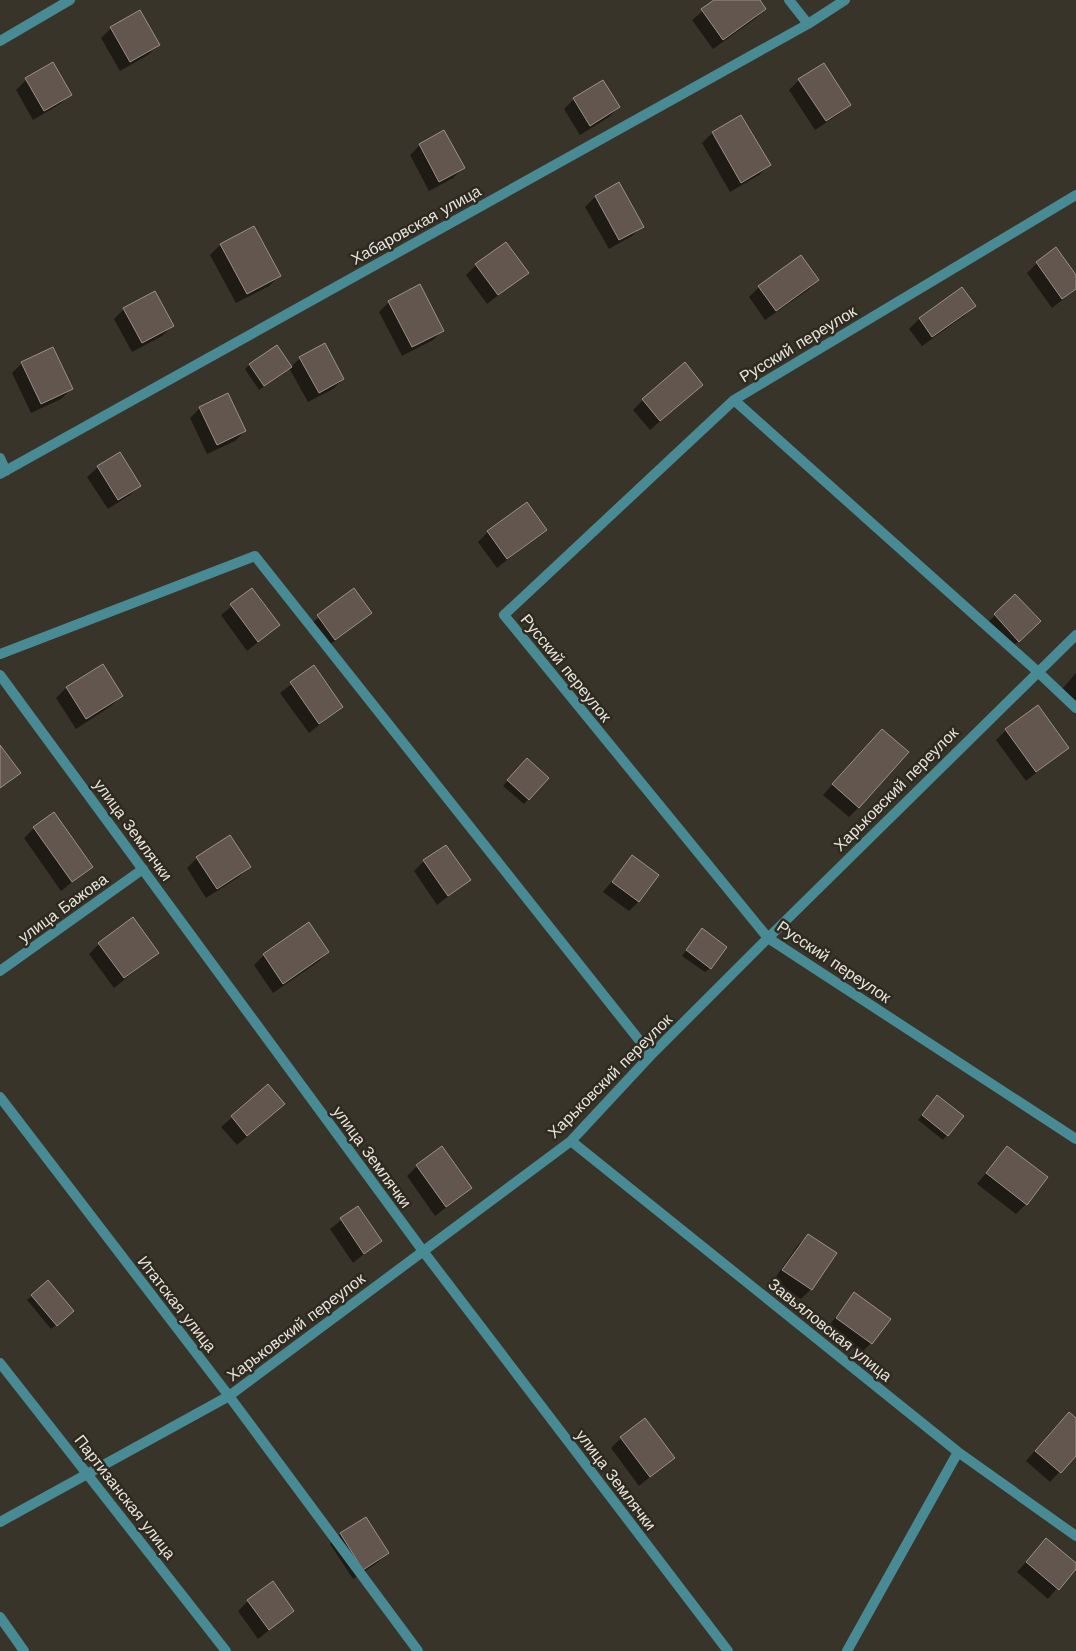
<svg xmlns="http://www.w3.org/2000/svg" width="1076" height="1651" font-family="'Work Sans',sans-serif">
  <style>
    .shadow { fill: #0007 }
    .building { fill: #62564f; stroke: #9d9088 }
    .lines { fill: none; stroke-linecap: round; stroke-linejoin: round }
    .minor { stroke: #488b94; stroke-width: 10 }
    .labels { text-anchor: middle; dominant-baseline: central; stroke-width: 5; stroke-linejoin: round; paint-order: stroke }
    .street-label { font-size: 16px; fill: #e7e4dd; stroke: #2e2a1f }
  </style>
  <rect width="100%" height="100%" fill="#393429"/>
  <path class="shadow" d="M716,0H758L765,9L755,19L713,49L692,20Z
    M111,28L158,45L148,55L120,71L101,38Z
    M26,80L70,94L60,104L33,120L16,90Z
    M799,80L849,104L839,114L815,130L789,90Z
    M603,82L619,107L609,117L580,135L564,109L574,99Z
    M741,117L769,165L759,175L730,192L702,143L712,133Z
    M420,145L463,168L453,178L429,191L410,155Z
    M619,184L642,226L632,236L609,249L585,207L595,197Z
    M253,227L279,276L269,286L236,303L210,255L220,245Z
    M1037,263L1076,277V289L1052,308L1027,273Z
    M476,265L527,273L487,304L466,275Z
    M818,280L808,290L765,320L749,297L759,287Z
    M962,289L974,306L964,316L922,346L909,329L919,319Z
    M389,302L443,330L433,340L402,356L379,312Z
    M124,309L172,326L162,336L132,352L114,319Z
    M324,345L343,379L333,389L308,402L289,368L259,390L245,369L250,364L291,367L300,358Z
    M22,363L71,389L61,399L31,413L12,373Z
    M701,385L650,430L633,410L643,400Z
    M200,408L245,431L235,441L207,454L190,418Z
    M120,453L140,485L130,495L108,509L87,477L98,467Z
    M546,529L497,568L478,542L488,532Z
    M252,590L279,625L247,651L221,615Z
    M354,590L371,613L324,649L308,626Z
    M1015,596L1039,621L1008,651L985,625Z
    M102,665L121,696L111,706L76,729L56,698L66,688Z
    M314,667L342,707L309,733L280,693Z
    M1076,673V701L1062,689Z
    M1006,730L1067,748L1026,781L996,740Z
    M873,740L859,807L849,817L823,795Z
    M523,764L548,778L524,804L503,786Z
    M34,828L91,867L61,891L24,838Z
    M229,837L249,867L239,877L206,898L187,868L197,858Z
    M632,857L639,901L629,911L603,892Z
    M424,861L469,880L437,905L414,871Z
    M308,924L328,952L318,962L273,993L254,965L264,955Z
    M698,934L710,968L705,972L682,956Z
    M99,944L157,953L114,988L89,954Z
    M268,1086L284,1104L237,1145L221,1127Z
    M933,1101L947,1135L943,1140L918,1120Z
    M1007,1148L1026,1204L1016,1214L977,1184Z
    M417,1166L471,1188L435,1216L407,1176Z
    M358,1207L380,1241L353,1263L330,1229Z
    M808,1235L835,1254L811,1289L801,1299L773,1281L798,1245Z
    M854,1294L871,1343L861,1353L827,1328Z
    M32,1296L67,1316L51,1329L27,1300Z
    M1076,1420V1454L1050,1482L1026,1461L1059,1423Z
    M621,1438L673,1458L639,1486L611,1448Z
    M366,1518L387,1553L377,1563L353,1579L330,1544L340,1534Z
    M1046,1539L1076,1565L1048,1599L1017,1572Z
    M248,1601L293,1611L258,1639L238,1611Z"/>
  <path class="building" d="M714,0H760L766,9L723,40L701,9Z
    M140,10L160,45L130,62L110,27Z
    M53,62L72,95L44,111L25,78Z
    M824,63L851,105L826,121L798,79Z
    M603,80L620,107L590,126L573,98Z
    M741,115L771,165L741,183L712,132Z
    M444,130L465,168L439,182L419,144Z
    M619,182L644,227L619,240L595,196Z
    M254,226L281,276L247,294L220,244Z
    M506,242L529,273L498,295L475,264Z
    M1056,247L1076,275V289L1062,299L1036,262Z
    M801,255L819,280L776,311L758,286Z
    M420,284L444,331L412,347L388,301Z
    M962,287L976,306L932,337L919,318Z
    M155,291L174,326L142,343L123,308Z
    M325,343L344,379L319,393L299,357Z
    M277,345L292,367L264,386L249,364Z
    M53,347L73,389L41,404L21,362Z
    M685,362L703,385L660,421L642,399Z
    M228,393L246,431L217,445L199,407Z
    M120,452L141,486L118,500L97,466Z
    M527,502L547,530L507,559L487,531Z
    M252,588L280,625L258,642L230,604Z
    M354,588L372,613L335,640L317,615Z
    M1015,594L1041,621L1019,642L994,614Z
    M103,664L123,696L86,719L66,687Z
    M314,665L343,707L319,724L290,682Z
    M1038,705L1069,748L1036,772L1005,729Z
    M882,729L909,752L859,808L832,784Z
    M0,745L21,773L0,788Z
    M527,758L549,778L529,800L507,780Z
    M54,812L93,867L72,882L33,827Z
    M230,835L251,867L217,889L196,857Z
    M446,845L471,880L448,896L423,860Z
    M632,855L659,875L639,902L612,882Z
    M133,917L159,953L124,978L98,943Z
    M309,922L329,952L283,984L263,954Z
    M702,928L727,947L711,969L686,950Z
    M268,1084L285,1104L247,1136L231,1116Z
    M937,1095L964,1116L948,1136L922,1115Z
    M442,1146L472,1188L446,1207L416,1165Z
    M1007,1146L1048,1177L1027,1205L986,1173Z
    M358,1206L382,1241L364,1254L340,1218Z
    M808,1234L837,1253L812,1290L782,1270Z
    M48,1280L74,1311L57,1326L31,1295Z
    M854,1292L891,1319L872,1344L836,1318Z
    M1069,1412L1076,1418V1456L1061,1473L1035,1451Z
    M645,1418L675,1458L650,1477L620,1437Z
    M366,1517L389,1553L363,1570L340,1533Z
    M1046,1538L1076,1563V1569L1059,1590L1026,1562Z
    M273,1581L294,1611L269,1630L247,1600Z"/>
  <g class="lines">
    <path class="minor" d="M789,0L808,24
      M0,41L70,0
      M1076,195L734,400L504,615L768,938L1076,1139
      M734,400L1037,671L1076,708
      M0,458L6,471
      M0,474L808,24L845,0
      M0,654L255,556L651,1055
      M0,675L423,1251L728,1651
      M0,971L143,869
      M0,1097L229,1396L418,1651
      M571,1141L958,1452L1076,1536
      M0,1363L226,1651
      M0,1522L229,1396L571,1141L651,1055L768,938L1076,635
      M0,1617L24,1651
      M847,1651L958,1452"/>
  </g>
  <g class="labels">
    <g class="street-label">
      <text transform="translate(416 225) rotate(-29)">Хабаровская улица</text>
      <text transform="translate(798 344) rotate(-31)">Русский переулок</text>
      <text transform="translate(566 668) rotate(51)">Русский переулок</text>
      <text transform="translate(896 789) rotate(-45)">Харьковский переулок</text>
      <text transform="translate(133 830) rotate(54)">улица Землячки</text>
      <text transform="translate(63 908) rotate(-36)">улица Бажова</text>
      <text transform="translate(834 962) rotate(34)">Русский переулок</text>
      <text transform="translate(610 1076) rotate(-45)">Харьковский переулок</text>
      <text transform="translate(372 1157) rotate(54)">улица Землячки</text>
      <text transform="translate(177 1304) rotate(52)">Итатская улица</text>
      <text transform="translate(296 1327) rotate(-37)">Харьковский переулок</text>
      <text transform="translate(830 1330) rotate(39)">Завьяловская улица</text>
      <text transform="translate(616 1480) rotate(53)">улица Землячки</text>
      <text transform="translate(125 1497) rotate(52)">Партизанская улица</text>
    </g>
  </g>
</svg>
